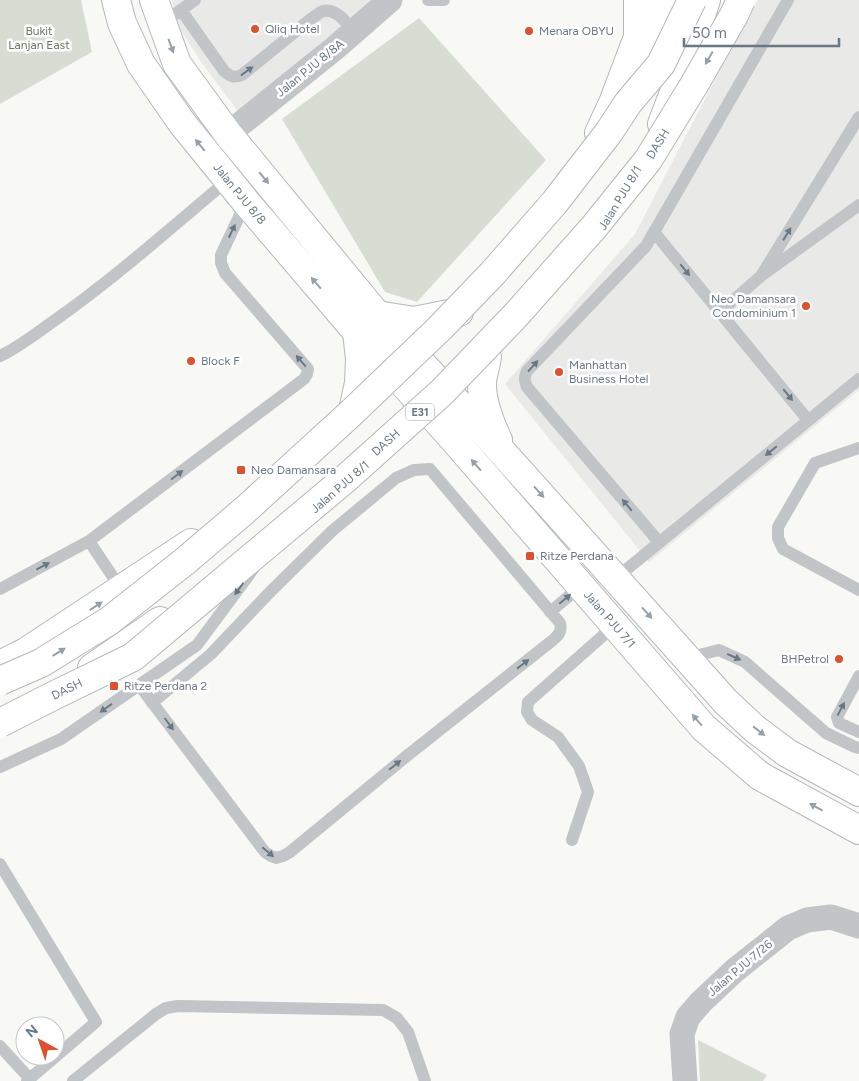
<svg xmlns="http://www.w3.org/2000/svg" width="859" height="1081" font-family="Figtree,sans-serif">
  <style>
    .built { fill: #e9e9e8 }
    .green { fill: #d8ddd4 }
    .lines { fill: none; stroke-linecap: round; stroke-linejoin: round }
    .secondary-casing { stroke: #b3b9bd; stroke-width: 30 }
    .highway-casing { stroke: #b4b8bb; stroke-width: 30 }
    .lane { stroke: #c1c5c8; stroke-width: 12 }
    .street { stroke: #c1c5c8; stroke-width: 25 }
    .secondary { stroke: #fff; stroke-width: 28 }
    .highway { stroke: #fff; stroke-width: 28 }
    .highway-bridge-casing { stroke: #b4b8bb; stroke-width: 30; stroke-linecap: butt }
    .highway-bridge { stroke: #fff; stroke-width: 28 }
    .oneway { fill: #95a1aa }
    .oneway2 { fill: #677985 }
    .poi-dot { fill: #e0502d; stroke: #fff; stroke-width: 2 }
    .labels { text-anchor: middle; dominant-baseline: central; stroke-width: 5; stroke-linejoin: round; paint-order: stroke }
    .shield { fill: #fff; stroke: #95a1aa; stroke-width: 1 }
    .shield-label { font-size: 11px; font-weight: bold; fill: #677985 }
    .poi-label { font-size: 12px; fill: #677985; stroke: #fff; text-anchor: start }
    .park-label { font-size: 12px; fill: #677862; stroke: #fff }
    .street-label { font-size: 12px; fill: #677985; stroke: #fff }
  </style>
  <rect width="100%" height="100%" fill="#f8f8f5"/>
  <path class="built" d="M172,0H379L240,114L201,62L178,26Z
    M758,0H859V390L649,562L505,384L635,234L722,66Z"/>
  <path class="green" d="M0,0H81L92,52L0,104Z
    M419,18L546,160L417,302L385,292L282,119Z
    M698,1040L767,1075L763,1081H700Z"/>
  <g class="lines">
    <g class="secondary-casing">
      <g id="secondary">
        <path id="s1" d="M116,0L122,23L141,64L182,123L246,202L357,332L449,434L704,728L760,776L859,830"/>
        <path d="M154,0L177,64L228,134L377,315L487,435L726,702L755,729L787,753L859,792"/>
        <path d="M662,124L687,58L689,34"/>
        <path d="M599,133L613,103L652,0"/>
        <path d="M377,315L414,321L459,312"/>
        <path d="M487,357C486,365 483,373 482,381C481,399 490,424 498,440"/>
        <path d="M354,406L359,383L360,359L357,332"/>
        <path d="M0,665L26,652L191,543"/>
        <path d="M92,668L160,621"/>
      </g>
    </g>
    <g class="highway-casing">
      <path id="highway" d="M638,0V38
        M687,58L706,0
        M630,97L671,0"/>
    </g>
    <path class="lane" d="M428,0H444
      M181,10L224,71C231,77 234,78 242,75L312,18C316,16 320,12 323,11C337,8 346,23 354,31
      M175,14L195,0
      M654,232L808,420
      M761,276L859,117
      M720,312L761,276L859,205
      M0,356C21,346 39,331 58,318C117,276 172,227 228,180
      M859,448L815,463L778,527V538L783,549L859,590
      M89,541L121,589
      M659,542L527,387C524,381 524,377 527,371L646,246L788,0
      M616,578L859,379
      M0,589L89,541L304,379L307,374L308,369L225,273L221,263V255L246,202
      M550,612L581,586
      M687,658L719,650L745,662L826,733L855,747L859,748
      M859,676L837,717L839,723L859,732
      M139,685L265,852L271,856L276,858L283,856L290,852L408,755L553,640C559,635 562,631 560,623L430,469L414,470L396,478L332,531L271,591L211,654L152,703
      M0,767L61,739L197,645L254,568
      M572,840L588,792L579,766L558,737L532,720L527,712L528,702L615,625
      M0,864L96,1022L27,1081
      M0,1046L30,1079
      M73,1081L156,1014L166,1008L178,1006L383,1010L397,1018L408,1032L425,1081"/>
    <path class="street" d="M228,134L335,48L390,0
      M685,1081L682,1034L688,1017L701,1002L734,971L788,928L807,920L831,917L859,926"/>
    <use href="#secondary" class="secondary"/>
    <use href="#highway" class="highway"/>
    <g class="highway-bridge-casing">
      <g id="highway-bridge">
        <path d="M0,681L41,663L109,621L184,562L245,510L350,414L440,328L493,273L555,202L609,132L628,103L661,64L692,0"/>
        <path id="s2" d="M0,723L53,696L133,657L344,480L442,392L516,315L594,227L648,160L694,85L734,15L741,0"/>
      </g>
    </g>
    <use href="#highway-bridge" class="highway-bridge"/>
  </g>
  <defs><path id="oneway-solid" d="M-6-.8H1V-3.2L6.5 0L1 3.2V.8H-6Z" transform="scale(1.25)"/></defs>
  <g class="oneway">
    <use href="#oneway-solid" transform="translate(171 46) rotate(70)"/>
    <use href="#oneway-solid" transform="translate(709 58) rotate(120)"/>
    <use href="#oneway-solid" transform="translate(200 145) rotate(-129)"/>
    <use href="#oneway-solid" transform="translate(264 178) rotate(50)"/>
    <use href="#oneway-solid" transform="translate(316 283) rotate(-131)"/>
    <use href="#oneway-solid" transform="translate(476 465) rotate(-131)"/>
    <use href="#oneway-solid" transform="translate(539 492) rotate(48)"/>
    <use href="#oneway-solid" transform="translate(96 606) rotate(-33)"/>
    <use href="#oneway-solid" transform="translate(647 613) rotate(48)"/>
    <use href="#oneway-solid" transform="translate(59 652) rotate(-31)"/>
    <use href="#oneway-solid" transform="translate(697 720) rotate(-131)"/>
    <use href="#oneway-solid" transform="translate(759 731) rotate(38)"/>
    <use href="#oneway-solid" transform="translate(816 807) rotate(-151)"/>
  </g>
  <g class="oneway2">
    <use href="#oneway-solid" transform="translate(247 71) rotate(-36)"/>
    <use href="#oneway-solid" transform="translate(232 231) rotate(-65)"/>
    <use href="#oneway-solid" transform="translate(787 234) rotate(-58)"/>
    <use href="#oneway-solid" transform="translate(685 270) rotate(51)"/>
    <use href="#oneway-solid" transform="translate(301 361) rotate(-131)"/>
    <use href="#oneway-solid" transform="translate(533 366) rotate(-48)"/>
    <use href="#oneway-solid" transform="translate(788 395) rotate(51)"/>
    <use href="#oneway-solid" transform="translate(771 451) rotate(141)"/>
    <use href="#oneway-solid" transform="translate(177 475) rotate(-37)"/>
    <use href="#oneway-solid" transform="translate(627 505) rotate(-130)"/>
    <use href="#oneway-solid" transform="translate(43 566) rotate(-28)"/>
    <use href="#oneway-solid" transform="translate(239 589) rotate(126)"/>
    <use href="#oneway-solid" transform="translate(565 599) rotate(-40)"/>
    <use href="#oneway-solid" transform="translate(734 657) rotate(24)"/>
    <use href="#oneway-solid" transform="translate(523 664) rotate(-38)"/>
    <use href="#oneway-solid" transform="translate(106 708) rotate(145)"/>
    <use href="#oneway-solid" transform="translate(841 709) rotate(-62)"/>
    <use href="#oneway-solid" transform="translate(169 724) rotate(53)"/>
    <use href="#oneway-solid" transform="translate(395 765) rotate(-39)"/>
    <use href="#oneway-solid" transform="translate(268 852) rotate(40)"/>
  </g>
  <g class="poi-dot">
    <circle cx="255" cy="29" r="5"/>
    <circle cx="529" cy="31" r="5"/>
    <circle cx="806" cy="306" r="5"/>
    <circle cx="191" cy="361" r="5"/>
    <circle cx="559" cy="372" r="5"/>
    <rect x="236" y="465" width="10" height="10" rx="2.5"/>
    <rect x="525" y="551" width="10" height="10" rx="2.5"/>
    <circle cx="839" cy="659" r="5"/>
    <rect x="109" y="681" width="10" height="10" rx="2.5"/>
  </g>
  <g class="labels">
    <rect class="shield" x="406" y="403.5" width="28" height="17" rx="4"/>
    <g class="shield-label">
      <text x="420" y="412">E31</text>
    </g>
    <g class="poi-label">
      <text x="265" y="29">Qliq Hotel</text>
      <text x="539" y="31">Menara OBYU</text>
      <text x="796" y="299" text-anchor="end">Neo Damansara<tspan x="796" dy="14">Condominium 1</tspan></text>
      <text x="201" y="361">Block F</text>
      <text x="569" y="365">Manhattan<tspan x="569" dy="14">Business Hotel</tspan></text>
      <text x="251" y="470">Neo Damansara</text>
      <text x="540" y="556">Ritze Perdana</text>
      <text x="829" y="659" text-anchor="end">BHPetrol</text>
      <text x="124" y="686">Ritze Perdana 2</text>
    </g>
    <g class="park-label">
      <text x="39" y="31">Bukit<tspan x="39" dy="14">Lanjan East</tspan></text>
    </g>
    <g class="street-label">
      <text transform="translate(310 68) rotate(-39)">Jalan PJU 8/8A</text>
      <text stroke="none"><textPath href="#s2" startOffset="885">DASH</textPath></text>
      <text stroke="none"><textPath href="#s1" startOffset="232">Jalan PJU 8/8</textPath></text>
      <text transform="translate(620 198) rotate(-59)">Jalan PJU 8/1</text>
      <text stroke="none"><textPath href="#s2" startOffset="480">DASH</textPath></text>
      <text transform="translate(340 487) rotate(-41)">Jalan PJU 8/1</text>
      <text stroke="none"><textPath href="#s1" startOffset="796">Jalan PJU 7/1</textPath></text>
      <text stroke="none"><textPath href="#s2" startOffset="75">DASH</textPath></text>
      <text transform="translate(740 968) rotate(-40)">Jalan PJU 7/26</text>
    </g>
  </g>
  <g transform="translate(40 1041) rotate(320)"><circle r="24" fill="#ffffff" stroke="#c2c9ce"/>
  <path d="M0-4L9 19L0 12L-9 19Z" fill="#e0502d"/>
  <text y="-8" font-size="14" font-weight="bold" text-anchor="middle" fill="#677985">N</text>
  </g>
  <path d="M684 38v8h155v-8" fill="none" stroke="#677985" stroke-width="2.5"/>
  <text x="692" y="38" font-size="15" fill="#677985" stroke="#ffffff" stroke-width="4" paint-order="stroke">50 m</text>
</svg>
